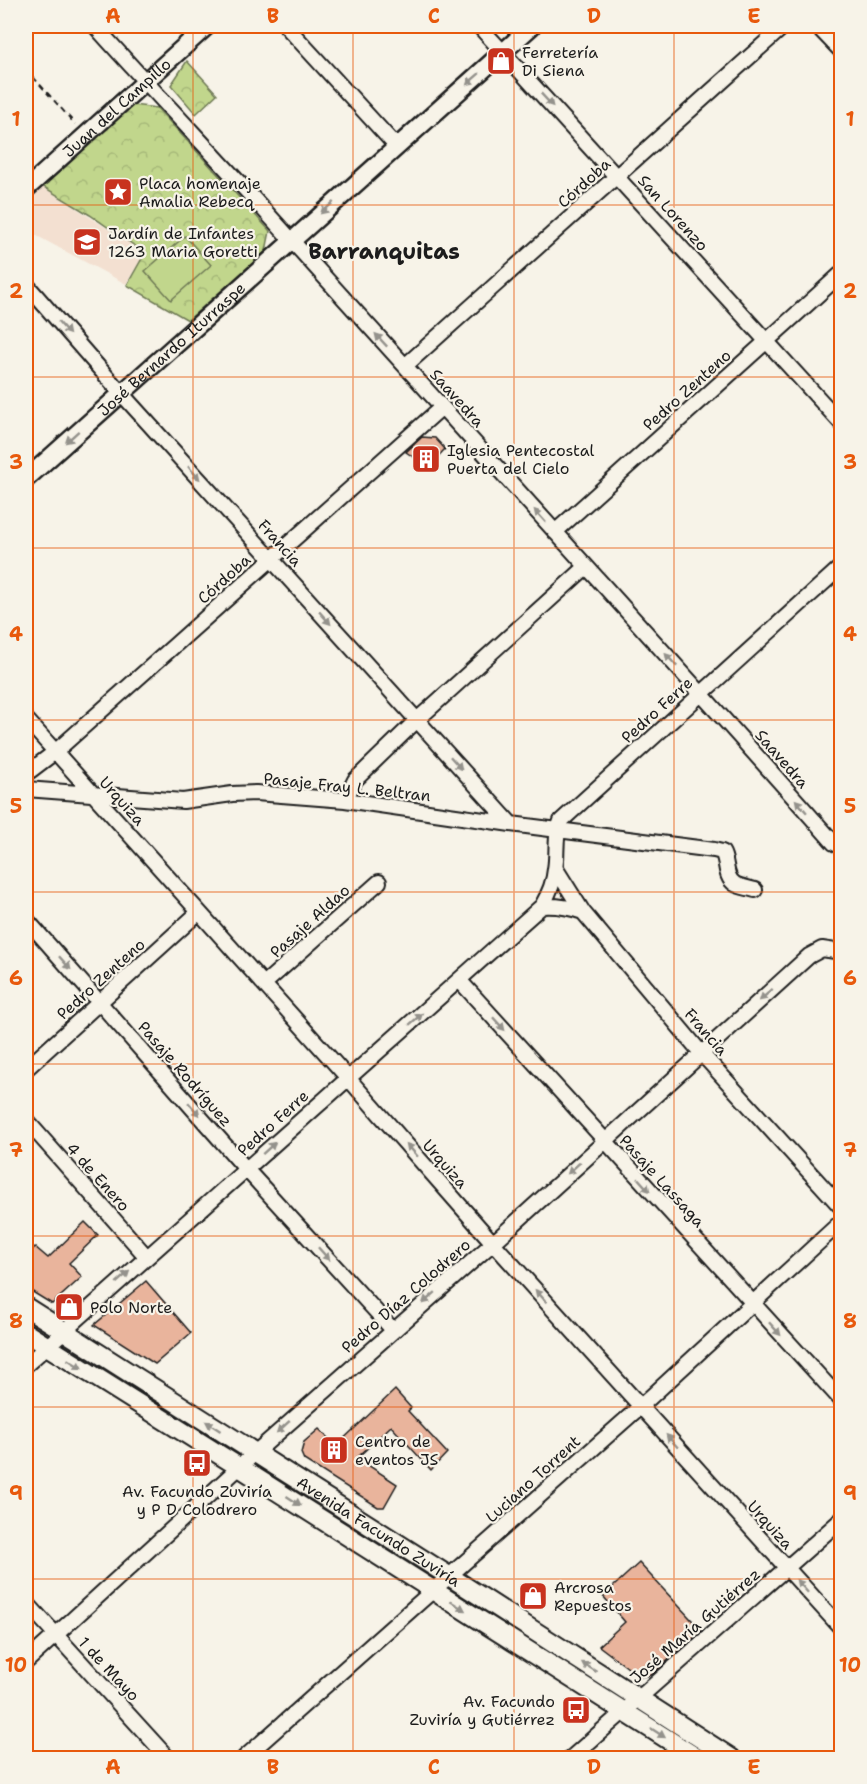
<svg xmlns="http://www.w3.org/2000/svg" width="867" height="1784" font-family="'Shantell Sans',sans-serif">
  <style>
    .built { fill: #f3e0d1 }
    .park { fill: url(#park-crowns); stroke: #6e7954; stroke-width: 1.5 }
    .pitch { fill: #c1d68c; stroke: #6e7954; stroke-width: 1.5 }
    .building { fill: #e9b49c; stroke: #1c1c1c; stroke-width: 1.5 }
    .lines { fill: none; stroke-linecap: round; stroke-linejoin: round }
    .minor-casing { stroke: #1c1c1c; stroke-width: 18 }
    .tertiary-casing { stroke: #1c1c1c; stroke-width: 21 }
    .secondary-casing { stroke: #1c1c1c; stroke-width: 22 }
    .path { stroke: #1c1c1c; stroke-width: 2; stroke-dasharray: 6 4.5; stroke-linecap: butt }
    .minor { stroke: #f7f3e8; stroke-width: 14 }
    .tertiary { stroke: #f7f3e8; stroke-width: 16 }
    .secondary { stroke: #f7f3e8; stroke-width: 18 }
    .oneway { fill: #94928c }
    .grid { fill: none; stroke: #e8590c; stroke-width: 1.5; stroke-opacity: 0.55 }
    .labels { text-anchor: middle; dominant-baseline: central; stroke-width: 4.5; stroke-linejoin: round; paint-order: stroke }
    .poi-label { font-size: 16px; fill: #1c1c1c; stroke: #f7f3e8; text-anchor: start }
    .street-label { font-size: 16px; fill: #1c1c1c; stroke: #f7f3e8 }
    .district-label { font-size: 22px; font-weight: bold; fill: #1c1c1c; stroke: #f7f3e8 }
    .neatline { fill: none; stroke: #e8590c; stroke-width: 2 }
    .grid-label { font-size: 20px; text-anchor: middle; font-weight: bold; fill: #e8590c }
  </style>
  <defs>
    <pattern id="park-crowns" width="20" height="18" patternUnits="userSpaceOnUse" patternTransform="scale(1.5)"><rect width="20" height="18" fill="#c1d68c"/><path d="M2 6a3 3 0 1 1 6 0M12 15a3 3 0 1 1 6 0" fill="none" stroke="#a5b778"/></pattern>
  </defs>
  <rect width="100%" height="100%" fill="#f7f3e8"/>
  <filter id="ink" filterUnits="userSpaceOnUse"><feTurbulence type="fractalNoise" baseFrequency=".0167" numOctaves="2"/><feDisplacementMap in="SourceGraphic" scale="12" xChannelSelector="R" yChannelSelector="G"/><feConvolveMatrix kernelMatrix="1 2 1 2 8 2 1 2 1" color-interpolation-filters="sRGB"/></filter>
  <g filter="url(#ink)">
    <path class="built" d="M42,186L145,253L126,284L26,230V200Z"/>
    <path class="park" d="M187,61L217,94L196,114L171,85Z
      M132,105L157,108L270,231L266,251L188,320L127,285L145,253L90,215L42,186Z"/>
    <path class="pitch" d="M185,236L211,265L171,300L145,271Z"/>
    <path class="building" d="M422,437L435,438L445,449L428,467L406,452Z
      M85,1222L98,1235L69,1263L82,1277L52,1304L26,1288V1256L35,1247L48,1258Z
      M146,1281L191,1333L155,1364L94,1325Z
      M395,1390L411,1408L408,1411L447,1453L431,1470L391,1426L357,1458L397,1484L384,1507H378L304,1460L301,1453L304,1442L319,1429L336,1446Z
      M639,1563L702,1631L651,1675L640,1677L599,1646L625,1622L603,1596Z"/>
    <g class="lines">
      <g class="minor-casing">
        <path id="minor" d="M95,26C160,99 228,169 293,242C473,442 656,641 834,843L842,847
          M286,26L396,146
          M479,26L842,424
          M817,26L842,52
          M26,284L121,393L511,824
          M405,366L784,26
          M555,532L842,273
          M26,719L348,1078L493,1243L842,1629
          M26,774L55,752L442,407
          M26,789L183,801L232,794L256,793L345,800L511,824L714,850L722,852C728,861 724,877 735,884C740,887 749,888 755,890
          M345,800L355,780L417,720L586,567
          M556,869L583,912L702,1054L842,1208
          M542,906C557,905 569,907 583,912
          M26,919L246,1169L393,1330
          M460,981L842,1401
          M264,984L379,882
          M26,1069L198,913
          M26,1120L146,1256
          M26,1365L542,906C549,894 554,883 555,869C558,853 554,836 561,821L842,566
          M26,1602L168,1758
          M26,1662L255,1453L493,1243L809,956L822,949L842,952
          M244,1758L641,1406L842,1221
          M571,1758L842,1519"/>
      </g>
      <g class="tertiary-casing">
        <g id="tertiary">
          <path id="s1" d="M26,189L207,26"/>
          <path id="s2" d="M26,479L532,26"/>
        </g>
      </g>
      <g class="secondary-casing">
        <g id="secondary">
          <path id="s3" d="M26,1307L449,1576L731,1758"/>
          <path d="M26,1333L239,1467L697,1758"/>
        </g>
      </g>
      <path class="path" d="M26,69L75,124"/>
      <use href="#minor" class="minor"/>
      <use href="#tertiary" class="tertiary"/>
      <use href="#secondary" class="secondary"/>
    </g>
    <defs><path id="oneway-solid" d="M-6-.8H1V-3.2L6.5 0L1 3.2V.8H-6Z" transform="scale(1.5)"/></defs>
    <g class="oneway">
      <use href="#oneway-solid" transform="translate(473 79) rotate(139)"/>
      <use href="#oneway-solid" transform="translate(547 100) rotate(47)"/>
      <use href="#oneway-solid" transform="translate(327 208) rotate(138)"/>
      <use href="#oneway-solid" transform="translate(64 328) rotate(49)"/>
      <use href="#oneway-solid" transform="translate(381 340) rotate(-133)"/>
      <use href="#oneway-solid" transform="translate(72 437) rotate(138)"/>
      <use href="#oneway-solid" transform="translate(194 473) rotate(48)"/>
      <use href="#oneway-solid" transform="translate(540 516) rotate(-132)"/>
      <use href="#oneway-solid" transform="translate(325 618) rotate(48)"/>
      <use href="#oneway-solid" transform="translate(671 660) rotate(-133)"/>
      <use href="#oneway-solid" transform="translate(456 763) rotate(48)"/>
      <use href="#oneway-solid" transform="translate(801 806) rotate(-131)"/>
      <use href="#oneway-solid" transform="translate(65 963) rotate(48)"/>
      <use href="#oneway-solid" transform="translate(766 995) rotate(138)"/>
      <use href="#oneway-solid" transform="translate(416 1019) rotate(-41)"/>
      <use href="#oneway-solid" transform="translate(499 1024) rotate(48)"/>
      <use href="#oneway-solid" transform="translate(194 1109) rotate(49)"/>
      <use href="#oneway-solid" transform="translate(269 1148) rotate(-42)"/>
      <use href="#oneway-solid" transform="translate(412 1150) rotate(-131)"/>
      <use href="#oneway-solid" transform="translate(574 1168) rotate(138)"/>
      <use href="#oneway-solid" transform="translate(644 1185) rotate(48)"/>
      <use href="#oneway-solid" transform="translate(324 1254) rotate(48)"/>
      <use href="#oneway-solid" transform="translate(123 1277) rotate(-42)"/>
      <use href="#oneway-solid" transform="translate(541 1296) rotate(-132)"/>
      <use href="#oneway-solid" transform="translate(429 1298) rotate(139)"/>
      <use href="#oneway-solid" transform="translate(775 1329) rotate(48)"/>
      <use href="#oneway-solid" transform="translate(75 1364) rotate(32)"/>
      <use href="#oneway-solid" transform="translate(213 1426) rotate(-147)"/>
      <use href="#oneway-solid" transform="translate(283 1427) rotate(138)"/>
      <use href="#oneway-solid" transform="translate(672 1441) rotate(-132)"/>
      <use href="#oneway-solid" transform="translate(294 1501) rotate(33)"/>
      <use href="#oneway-solid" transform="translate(802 1586) rotate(-132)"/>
      <use href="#oneway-solid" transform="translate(458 1606) rotate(32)"/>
      <use href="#oneway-solid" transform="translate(589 1667) rotate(-147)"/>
      <use href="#oneway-solid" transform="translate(658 1733) rotate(33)"/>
    </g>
  </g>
  <path class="grid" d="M193,26V1758M353,26V1758M514,26V1758M674,26V1758M26,205H842M26,377H842M26,548H842M26,720H842M26,892H842M26,1064H842M26,1236H842M26,1407H842M26,1579H842"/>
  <defs>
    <g id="shop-square" transform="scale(1.5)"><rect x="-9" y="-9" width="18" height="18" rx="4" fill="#c8321e" stroke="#f7f3e8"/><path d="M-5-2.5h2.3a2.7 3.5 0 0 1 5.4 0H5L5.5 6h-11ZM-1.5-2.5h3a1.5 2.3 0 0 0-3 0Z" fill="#fff"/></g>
    <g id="sight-square" transform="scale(1.5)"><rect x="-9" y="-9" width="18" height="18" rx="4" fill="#c8321e" stroke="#f7f3e8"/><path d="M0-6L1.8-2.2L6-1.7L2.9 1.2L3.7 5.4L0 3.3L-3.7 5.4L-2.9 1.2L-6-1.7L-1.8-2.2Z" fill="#fff"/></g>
    <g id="school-square" transform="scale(1.5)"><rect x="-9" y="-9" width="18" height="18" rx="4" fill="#c8321e" stroke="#f7f3e8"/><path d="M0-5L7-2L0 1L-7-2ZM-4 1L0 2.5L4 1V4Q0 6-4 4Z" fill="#fff"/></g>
    <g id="building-square" transform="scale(1.5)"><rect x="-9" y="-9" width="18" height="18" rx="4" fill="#c8321e" stroke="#f7f3e8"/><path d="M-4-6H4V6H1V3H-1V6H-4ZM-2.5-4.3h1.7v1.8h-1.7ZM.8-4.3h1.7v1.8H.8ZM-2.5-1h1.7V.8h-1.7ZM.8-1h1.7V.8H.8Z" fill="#fff"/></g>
    <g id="bus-square" transform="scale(1.5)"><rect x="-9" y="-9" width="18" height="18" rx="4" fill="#c8321e" stroke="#f7f3e8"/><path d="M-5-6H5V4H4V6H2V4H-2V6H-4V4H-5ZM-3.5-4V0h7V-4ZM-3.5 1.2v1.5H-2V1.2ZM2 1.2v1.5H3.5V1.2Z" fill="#fff"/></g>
  </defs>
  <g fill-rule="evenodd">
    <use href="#shop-square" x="501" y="61"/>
    <use href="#sight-square" x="118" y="192"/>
    <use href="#school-square" x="87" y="242"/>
    <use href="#building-square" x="426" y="459"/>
    <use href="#shop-square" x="69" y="1307"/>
    <use href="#building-square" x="334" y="1450"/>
    <use href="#bus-square" x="197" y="1463"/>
    <use href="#shop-square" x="533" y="1596"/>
    <use href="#bus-square" x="576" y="1710"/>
  </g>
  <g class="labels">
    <g class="poi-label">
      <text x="522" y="52">Ferretería<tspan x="522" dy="18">Di Siena</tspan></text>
      <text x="139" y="183">Placa homenaje<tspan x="139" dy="18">Amalia Rebecq</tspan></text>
      <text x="108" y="233">Jardín de Infantes<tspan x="108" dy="18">1263 Maria Goretti</tspan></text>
      <text x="447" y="450">Iglesia Pentecostal<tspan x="447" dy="18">Puerta del Cielo</tspan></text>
      <text x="90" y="1307">Polo Norte</text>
      <text x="355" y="1441">Centro de<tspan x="355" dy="18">eventos JS</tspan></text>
      <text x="197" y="1491" text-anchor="middle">Av. Facundo Zuviría<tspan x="197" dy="18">y P D Colodrero</tspan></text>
      <text x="554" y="1587">Arcrosa<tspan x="554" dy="18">Repuestos</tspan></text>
      <text x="555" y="1701" text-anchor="end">Av. Facundo<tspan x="555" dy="18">Zuviría y Gutiérrez</tspan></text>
    </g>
    <g class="street-label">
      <text stroke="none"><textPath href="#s1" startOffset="122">Juan del Campillo</textPath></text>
      <text transform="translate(584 183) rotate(-42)">Córdoba</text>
      <text transform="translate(673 213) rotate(48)">San Lorenzo</text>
      <text stroke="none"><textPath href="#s2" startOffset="195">José Bernardo Iturraspe</textPath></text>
      <text transform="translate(687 390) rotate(-42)">Pedro Zenteno</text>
      <text transform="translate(457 398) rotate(48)">Saavedra</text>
      <text transform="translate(280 543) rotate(48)">Francia</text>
      <text transform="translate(224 579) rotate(-42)">Córdoba</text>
      <text transform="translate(657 710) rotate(-42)">Pedro Ferre</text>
      <text transform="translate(782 759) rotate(49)">Saavedra</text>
      <text transform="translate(347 787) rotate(6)">Pasaje Fray L. Beltran</text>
      <text transform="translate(122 801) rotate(48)">Urquiza</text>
      <text transform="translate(310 921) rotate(-42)">Pasaje Aldao</text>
      <text transform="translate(101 979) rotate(-42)">Pedro Zenteno</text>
      <text transform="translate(706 1032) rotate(49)">Francia</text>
      <text transform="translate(185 1074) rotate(49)">Pasaje Rodríguez</text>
      <text transform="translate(273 1123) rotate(-42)">Pedro Ferre</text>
      <text transform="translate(445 1164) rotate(49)">Urquiza</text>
      <text transform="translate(98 1177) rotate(48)">4 de Enero</text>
      <text transform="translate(662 1181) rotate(48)">Pasaje Lassaga</text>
      <text transform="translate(406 1296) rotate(-41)">Pedro Díaz Colodrero</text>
      <text transform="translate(533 1479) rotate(-42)">Luciano Torrent</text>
      <text transform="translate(770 1525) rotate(48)">Urquiza</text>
      <text stroke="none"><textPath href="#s3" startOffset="418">Avenida Facundo Zuviría</textPath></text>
      <text transform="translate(695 1626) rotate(-41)">José María Gutiérrez</text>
      <text transform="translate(109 1669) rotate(47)">1 de Mayo</text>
    </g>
    <g class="district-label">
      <text x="384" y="251">Barranquitas</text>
    </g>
  </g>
  <rect width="867" height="1784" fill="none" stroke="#f7f3e8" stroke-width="66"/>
  <rect x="33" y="33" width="801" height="1718" class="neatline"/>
  <g class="grid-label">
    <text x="113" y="23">A</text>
    <text x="273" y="23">B</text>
    <text x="434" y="23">C</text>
    <text x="594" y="23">D</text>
    <text x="754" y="23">E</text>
    <text x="16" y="126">1</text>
    <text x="850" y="126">1</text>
    <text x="16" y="298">2</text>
    <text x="850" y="298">2</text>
    <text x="16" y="469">3</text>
    <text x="850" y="469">3</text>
    <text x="16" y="641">4</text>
    <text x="850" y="641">4</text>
    <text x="16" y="813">5</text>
    <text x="850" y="813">5</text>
    <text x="16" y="985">6</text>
    <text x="850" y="985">6</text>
    <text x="16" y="1157">7</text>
    <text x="850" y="1157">7</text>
    <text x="16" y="1328">8</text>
    <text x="850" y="1328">8</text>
    <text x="16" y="1500">9</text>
    <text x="850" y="1500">9</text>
    <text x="16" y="1672">10</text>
    <text x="850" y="1672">10</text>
    <text x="113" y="1774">A</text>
    <text x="273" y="1774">B</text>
    <text x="434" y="1774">C</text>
    <text x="594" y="1774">D</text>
    <text x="754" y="1774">E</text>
  </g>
</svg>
